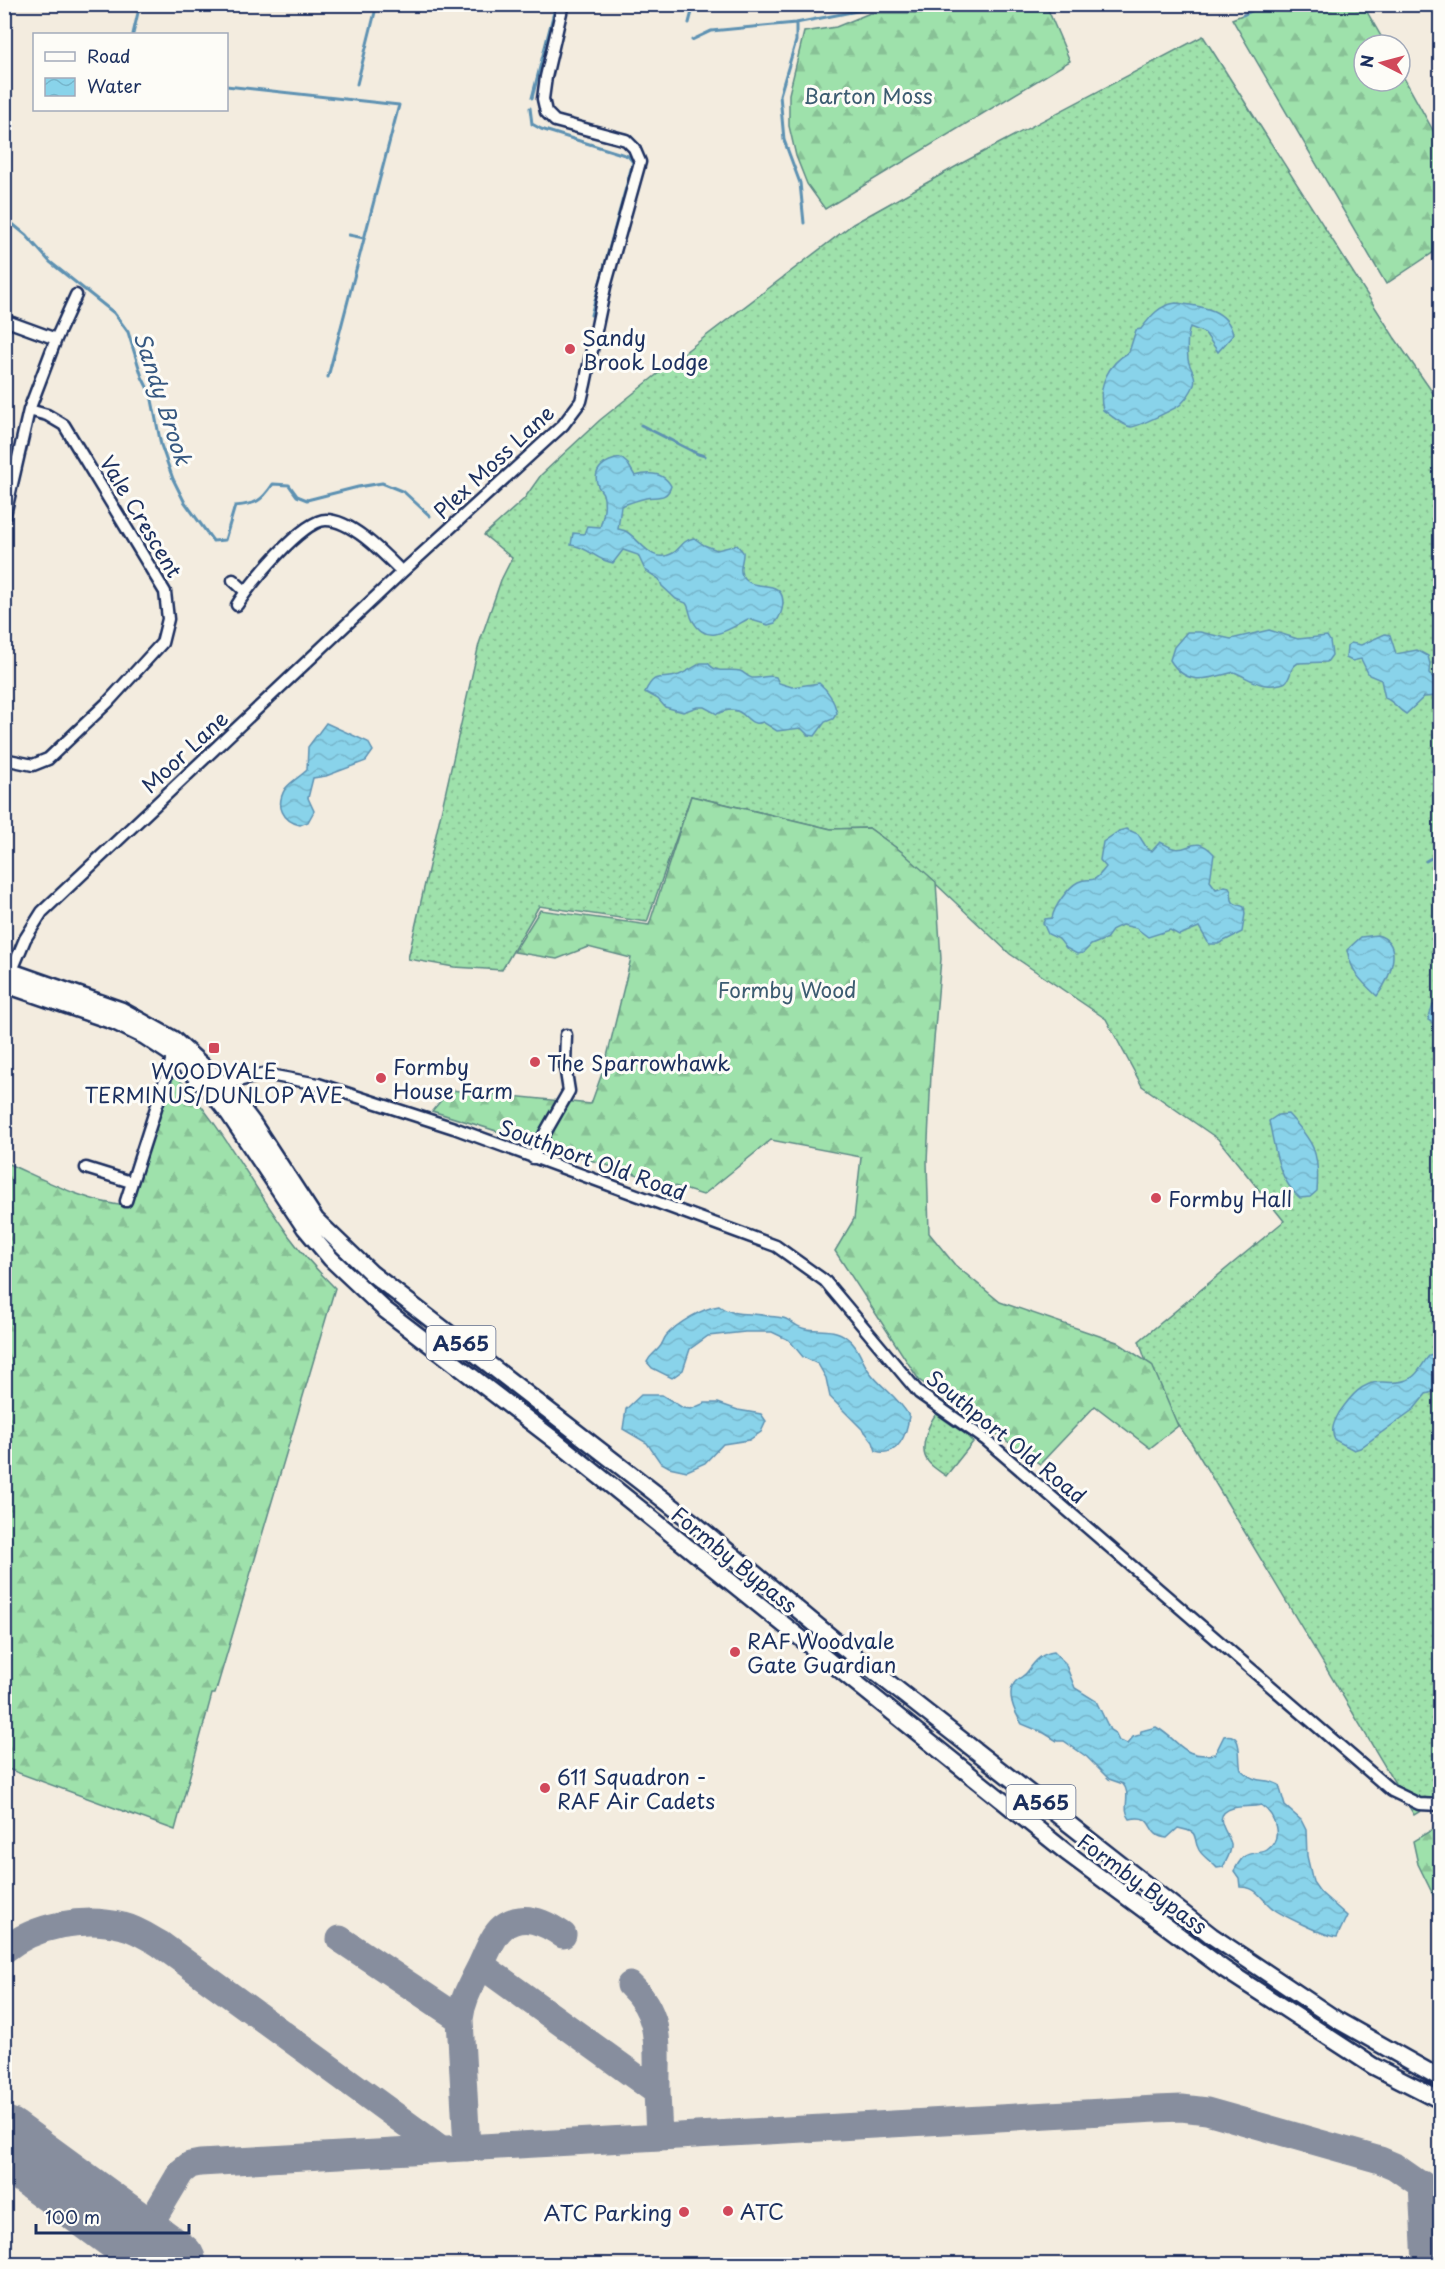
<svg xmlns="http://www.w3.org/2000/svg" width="1445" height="2269" font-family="'Playpen Sans',sans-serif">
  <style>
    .grass { fill: url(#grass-dots); stroke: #5c8884; stroke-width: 1.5 }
    .forest { fill: url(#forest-firs); stroke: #5c8884; stroke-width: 1.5 }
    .water { fill: url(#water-waves); stroke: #5d91b2; stroke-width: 1.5 }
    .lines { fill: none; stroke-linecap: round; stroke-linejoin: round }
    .stream { stroke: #5d91b2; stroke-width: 3 }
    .taxiway { stroke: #878e9e; stroke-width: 27 }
    .runway { stroke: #878e9e; stroke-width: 69 }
    .minor-casing { stroke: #1b2f5e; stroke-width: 15 }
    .highway-casing { stroke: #1b2f5e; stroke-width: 20 }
    .minor { stroke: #fdfcf7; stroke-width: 10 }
    .highway { stroke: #fdfcf7; stroke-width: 15 }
    .poi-dot { fill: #d1495b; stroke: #fdfcf7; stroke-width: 2 }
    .labels { text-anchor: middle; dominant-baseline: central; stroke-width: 6; stroke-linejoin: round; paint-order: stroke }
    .shield { fill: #fdfcf7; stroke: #5f6c8c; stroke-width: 1.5 }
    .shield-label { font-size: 20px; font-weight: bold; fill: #1b2f5e }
    .park-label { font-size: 21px; fill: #3c5c71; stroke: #fdfcf7 }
    .poi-label { font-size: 21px; fill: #1b2f5e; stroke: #fdfcf7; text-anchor: start }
    .street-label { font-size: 21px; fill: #1b2f5e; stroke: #fdfcf7 }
    .water-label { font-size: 22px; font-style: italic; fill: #365881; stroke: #fdfcf7 }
  </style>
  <defs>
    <pattern id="grass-dots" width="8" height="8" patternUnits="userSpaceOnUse" patternTransform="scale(1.5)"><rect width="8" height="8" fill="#9ee1ab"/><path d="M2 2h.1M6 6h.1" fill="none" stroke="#88c196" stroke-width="1.8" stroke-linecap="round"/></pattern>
    <pattern id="forest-firs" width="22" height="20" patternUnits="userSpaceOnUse" patternTransform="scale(1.5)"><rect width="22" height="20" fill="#9ee1ab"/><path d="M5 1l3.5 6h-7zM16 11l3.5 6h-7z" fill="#88c196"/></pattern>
    <pattern id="water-waves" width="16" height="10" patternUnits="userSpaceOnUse" patternTransform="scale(1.5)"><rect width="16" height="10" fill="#89d3ea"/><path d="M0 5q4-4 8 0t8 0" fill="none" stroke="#76b5cb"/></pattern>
  </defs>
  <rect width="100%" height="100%" fill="#f3ecdf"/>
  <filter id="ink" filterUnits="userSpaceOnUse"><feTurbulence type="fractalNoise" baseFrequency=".0167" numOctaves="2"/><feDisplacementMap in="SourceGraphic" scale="12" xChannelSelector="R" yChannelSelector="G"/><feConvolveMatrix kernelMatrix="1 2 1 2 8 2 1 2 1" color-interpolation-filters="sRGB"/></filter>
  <g filter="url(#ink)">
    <path class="grass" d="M1203,36L1394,337L1440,403V1799L1414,1815L1192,1444L1158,1397L1139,1341L1284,1221L1218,1139L1142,1086L1106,1019L1010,954L902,852L869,828L831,829L691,796L647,922L539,906L502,970L454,967L408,959L479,644L501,580L512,558L484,535L524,499L541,475L600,420L685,352L853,224L964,162Z
      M936,1414L965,1434L973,1442L946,1476C939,1471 928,1465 925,1456C921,1444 929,1423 936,1414Z"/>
    <path class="forest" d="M946,4L1046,5L1070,61L825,209L807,184L796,156L789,126V94L804,32L836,27L870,13H935Z
      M1271,4L1363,5L1386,45H1364V81H1400V71L1440,143V248L1386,284L1232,19Z
      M691,796L831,829L869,828L902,852L936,882L941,959L931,1074L927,1162L929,1233L955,1265L1000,1302L1117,1342L1152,1365L1178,1426L1150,1448L1095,1406L1040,1464L919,1380L835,1251L854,1219L861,1157L771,1140L703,1195L432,1111L450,1090L591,1104L605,1065L631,958L588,947L557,959L514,952L540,910L649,925Z
      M171,1070C220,1122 248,1179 289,1236C303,1255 319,1272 335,1288L215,1694H212L175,1830L5,1768L4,1162C43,1179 84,1202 127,1206Z
      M1440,1825V1909L1418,1864L1413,1841Z"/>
    <path class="water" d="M1176,303C1199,306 1228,308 1233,335L1218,352L1205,333L1190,327C1187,336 1187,349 1188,359C1189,368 1197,374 1194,385C1191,392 1186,399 1181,404C1177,408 1135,428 1131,427C1121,425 1111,415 1103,410C1097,386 1108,364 1129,352L1136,330L1141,329C1151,316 1159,305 1176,303Z
      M621,458L628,464L635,476C649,472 664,472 671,486C667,500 657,496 646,498C638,500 629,503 621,506L618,529C621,530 625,530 627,532C640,540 652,564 671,554C681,550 680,541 694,538L704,545L717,550L737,545L743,552C744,560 738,568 742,575C748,587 761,584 772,587C789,592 783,614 775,623L768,625L748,619C731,628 707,647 693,621C689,615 690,608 686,603L676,599L662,586L659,579L645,570L638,555L623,550L613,563C595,560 589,547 571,545L573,533L584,534L587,526L600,527C603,518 606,504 603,494C602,491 599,489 598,486C591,469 606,460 621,458Z
      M1269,630L1298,639L1327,636L1330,641L1332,655L1327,662L1298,663C1290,668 1292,672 1288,679C1286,683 1284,683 1280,684C1261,689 1251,679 1234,672C1209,678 1187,688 1170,660L1174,647L1187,632H1200L1231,639Z
      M1385,634L1390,635L1396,654L1417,650L1428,656L1430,664L1429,673L1440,686V692L1438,696L1424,697L1406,714C1397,709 1395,702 1385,698L1381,680L1369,675L1361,659L1352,661L1346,658L1347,646L1351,643L1361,645Z
      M701,663H708C717,675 728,668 740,671C744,672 747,677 752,678C761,679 768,674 776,677L779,683L792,687L819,683C829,691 834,700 837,713L833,719L825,722L815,736L808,735L801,728L777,731L763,722C748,728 746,710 732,710C727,710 721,712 717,714L704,707H697L683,712L665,707L658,699L645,692C656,669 661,682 679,675C686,672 694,667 701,663Z
      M326,723L368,742L373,751L366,761L326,776L313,778L308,798L314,811L308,822L300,825C283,821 275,806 285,789C290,782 301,776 307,770L308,747Z
      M1126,829L1138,834L1148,850L1152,851L1160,842C1165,844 1169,847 1173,848C1189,853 1194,833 1214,854L1210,881L1216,889L1225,886L1229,887C1233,892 1230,898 1233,902C1235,905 1240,905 1244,907L1245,914L1242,932L1218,944H1209L1199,927L1179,935L1170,930L1148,937L1136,928L1122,925L1113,929L1106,939L1091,945L1083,953L1077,954L1066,948L1059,939L1048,934L1043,923L1045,919L1052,918C1054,907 1068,887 1078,882C1093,875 1090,888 1106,867L1100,860L1103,842L1119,831Z
      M1377,935C1406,943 1389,980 1377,996C1360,980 1352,973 1347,950L1361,937Z
      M1440,1003V1052L1439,1039L1434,1032L1433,1023L1428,1020L1433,1004Z
      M1288,1114C1314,1142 1320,1153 1317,1191L1310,1197L1300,1198C1277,1179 1275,1147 1269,1121L1278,1115Z
      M719,1306C734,1317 750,1312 768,1316C773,1317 781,1317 786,1319C793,1322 797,1328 806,1329C819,1331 835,1328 846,1337C858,1345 861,1360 869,1371C882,1389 897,1395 909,1416C907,1434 898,1458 876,1451L873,1442L866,1433L830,1397L826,1378L818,1364L803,1357L789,1340L772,1332H745L708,1336L690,1349L683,1370L672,1378L652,1368L647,1362C650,1355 654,1354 659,1348C663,1344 663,1340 666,1336C677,1323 703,1308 719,1306Z
      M1440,1354V1390L1426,1394L1414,1409L1360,1448L1354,1450L1335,1440C1330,1430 1334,1422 1339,1413C1350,1397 1362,1381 1383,1382C1393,1383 1402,1383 1411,1378C1419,1374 1423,1362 1429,1356Z
      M641,1395H662L683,1408L691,1409L705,1403H718L738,1410L761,1414L766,1421L761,1432L749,1440L723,1444L705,1463L687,1471L669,1467L660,1462L647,1443L623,1429L626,1409Z
      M1054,1652L1065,1663L1075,1688L1096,1701L1110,1730L1115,1733L1119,1741L1127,1744L1133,1737L1140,1735L1141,1731L1156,1727C1180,1740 1182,1760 1215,1754L1224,1736C1245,1732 1237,1758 1241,1770C1259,1786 1263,1776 1279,1785L1285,1806L1301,1820L1306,1830L1307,1856L1313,1882L1320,1892L1347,1916L1337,1937C1327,1937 1278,1914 1270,1906C1259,1896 1257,1887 1240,1887L1239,1878L1234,1871C1237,1866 1240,1859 1245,1856C1251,1852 1261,1854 1267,1850C1284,1839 1275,1814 1261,1805C1252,1807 1241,1806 1233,1808C1209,1815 1229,1833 1231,1844C1232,1853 1226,1860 1223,1867L1217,1868C1212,1862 1203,1857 1199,1850C1191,1835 1202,1833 1178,1828L1167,1838C1144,1836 1157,1813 1130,1819C1121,1808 1132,1794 1123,1784L1109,1779L1087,1757L1064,1741H1057L1044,1733L1022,1724C1015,1713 1004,1691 1017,1680C1022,1676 1025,1676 1028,1671C1035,1661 1042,1653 1054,1652Z"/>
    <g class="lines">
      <path class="stream" d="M1243,15L1266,4
        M4,19L7,4
        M689,23L694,4
        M796,23V41L780,95L784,140L800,183L804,223
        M133,34L140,4
        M692,40L711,31L796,23L877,7L886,9L913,4
        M357,84L377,4
        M226,86L399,105L328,377
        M532,98L556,4
        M530,108L532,124L541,129L628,156L633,162L591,315
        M4,217L26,235L50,262L114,313L128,332L142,377L151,395L161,445L173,479L184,501L213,541L225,540L235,506C256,504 261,502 273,484L289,485L297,496L307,500L358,487L382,483L404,492L430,516
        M349,235L364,238
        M641,425L698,454L705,456
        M1426,861L1440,853"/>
      <path class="taxiway" d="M340,1939L460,2019
        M4,1950C36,1925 84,1916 123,1926C136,1929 148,1937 160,1944L441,2149
        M481,1965L657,2092L659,2137
        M630,1985C664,2017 656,2049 657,2092
        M467,2148L460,2019C462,2000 471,1985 480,1967C486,1955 492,1936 503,1927C523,1912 545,1922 563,1935
        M1422,2184L1426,2264
        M126,2264L181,2172L190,2165L200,2163L1156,2109L1182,2108L1207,2111L1380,2160L1394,2166L1440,2198"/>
      <path class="runway" d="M4,2141L172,2264"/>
      <g class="minor-casing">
        <path id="minor" d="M4,320L56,339
          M4,519L29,410L56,339L76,295
          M233,580L245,591
          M237,605C249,585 302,520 326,520C352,520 385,555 402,572
          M4,759L33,765L48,759L108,702L162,643L168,619L165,592L64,425L47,415L29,410
          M10,975L25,939L42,912L402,572L563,425L581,401L585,384L605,287L640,162L634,148L626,140L555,121L546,112L543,99L546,77L563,4
          M220,1086L264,1074L318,1084L454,1128L776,1246L825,1281L919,1393L986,1440L1392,1791L1419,1804L1440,1805
          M533,1158L545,1133L569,1091L565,1066L566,1035
          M86,1168L131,1182
          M126,1201L173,1055"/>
      </g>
      <g class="highway-casing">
        <path id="highway" d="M4,969L121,1010L173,1039L223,1084L252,1122L316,1220L371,1273L695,1524L838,1643L1212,1936L1337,2020L1440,2078
          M4,984L115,1022L144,1036L173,1055L210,1090L229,1114L305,1228L331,1259L385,1310L557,1442L1066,1852L1224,1969L1373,2066L1440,2100"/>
      </g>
      <use href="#minor" class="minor"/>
      <use href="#highway" class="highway"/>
    </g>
  </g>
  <g class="poi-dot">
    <circle cx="570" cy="349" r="6"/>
    <rect x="208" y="1042" width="12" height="12" rx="3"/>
    <circle cx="535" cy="1062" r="6"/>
    <circle cx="381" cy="1078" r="6"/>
    <circle cx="1156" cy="1198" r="6"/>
    <circle cx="735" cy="1652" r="6"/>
    <circle cx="545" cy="1788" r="6"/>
    <circle cx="728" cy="2211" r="6"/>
    <circle cx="684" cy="2212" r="6"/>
  </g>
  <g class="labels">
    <g class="shield">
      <rect x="426.5" y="1326" width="69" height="34" rx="4.5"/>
      <rect x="1006.5" y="1785" width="69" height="34" rx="4.5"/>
    </g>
    <g class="shield-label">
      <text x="461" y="1343">A565</text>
      <text x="1041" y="1802">A565</text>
    </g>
    <g class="park-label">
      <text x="868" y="95">Barton Moss</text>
      <text x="787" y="989">Formby Wood</text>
    </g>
    <g class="poi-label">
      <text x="582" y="337">Sandy<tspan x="582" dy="24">Brook Lodge</tspan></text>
      <text x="547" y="1062">The Sparrowhawk</text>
      <text x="393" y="1066">Formby<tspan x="393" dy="24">House Farm</tspan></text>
      <text x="214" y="1070" text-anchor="middle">WOODVALE<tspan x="214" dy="24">TERMINUS/DUNLOP AVE</tspan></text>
      <text x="1168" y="1198">Formby Hall</text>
      <text x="747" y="1640">RAF Woodvale<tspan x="747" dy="24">Gate Guardian</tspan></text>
      <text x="557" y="1776">611 Squadron -<tspan x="557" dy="24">RAF Air Cadets</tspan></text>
      <text x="740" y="2211">ATC</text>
      <text x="672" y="2212" text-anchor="end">ATC Parking</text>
    </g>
    <g class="street-label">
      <text transform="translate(493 461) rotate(-43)">Plex Moss Lane</text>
      <text transform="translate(142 516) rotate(59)">Vale Crescent</text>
      <text transform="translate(184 751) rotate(-43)">Moor Lane</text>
      <text transform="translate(593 1159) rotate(20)">Southport Old Road</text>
      <text transform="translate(1007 1436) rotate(39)">Southport Old Road</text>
      <text transform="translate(735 1559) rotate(39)">Formby Bypass</text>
      <text transform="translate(1143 1883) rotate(36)">Formby Bypass</text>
    </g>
    <g class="water-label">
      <text transform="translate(164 398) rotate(72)">Sandy Brook</text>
    </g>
  </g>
  <rect width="1445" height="2269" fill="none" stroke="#fdfcf7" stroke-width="24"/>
  <rect x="12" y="12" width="1421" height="2245" fill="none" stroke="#1b2f5e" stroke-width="2" filter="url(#ink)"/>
  <rect x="33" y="33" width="195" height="78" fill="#fdfcf7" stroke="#a3aaba" stroke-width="1.5"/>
  <rect x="45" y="52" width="30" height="9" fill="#fdfcf7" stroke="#a3aaba" stroke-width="1.5"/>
  <text x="87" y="63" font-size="18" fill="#1b2f5e">Road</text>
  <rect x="45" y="78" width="30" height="18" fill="url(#water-waves)" stroke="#a3aaba" stroke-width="1.5"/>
  <text x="87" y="93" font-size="18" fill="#1b2f5e">Water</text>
  <g transform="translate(1382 63) rotate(276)"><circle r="28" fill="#fdfcf7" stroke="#a3aaba" stroke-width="1.5"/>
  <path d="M0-4.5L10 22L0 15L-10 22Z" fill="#d1495b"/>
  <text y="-9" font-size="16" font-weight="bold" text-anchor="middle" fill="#1b2f5e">N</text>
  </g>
  <path d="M36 2224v9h153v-9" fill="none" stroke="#1b2f5e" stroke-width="3"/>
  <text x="45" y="2224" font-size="18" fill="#1b2f5e" stroke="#fdfcf7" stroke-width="4.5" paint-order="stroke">100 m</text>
</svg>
